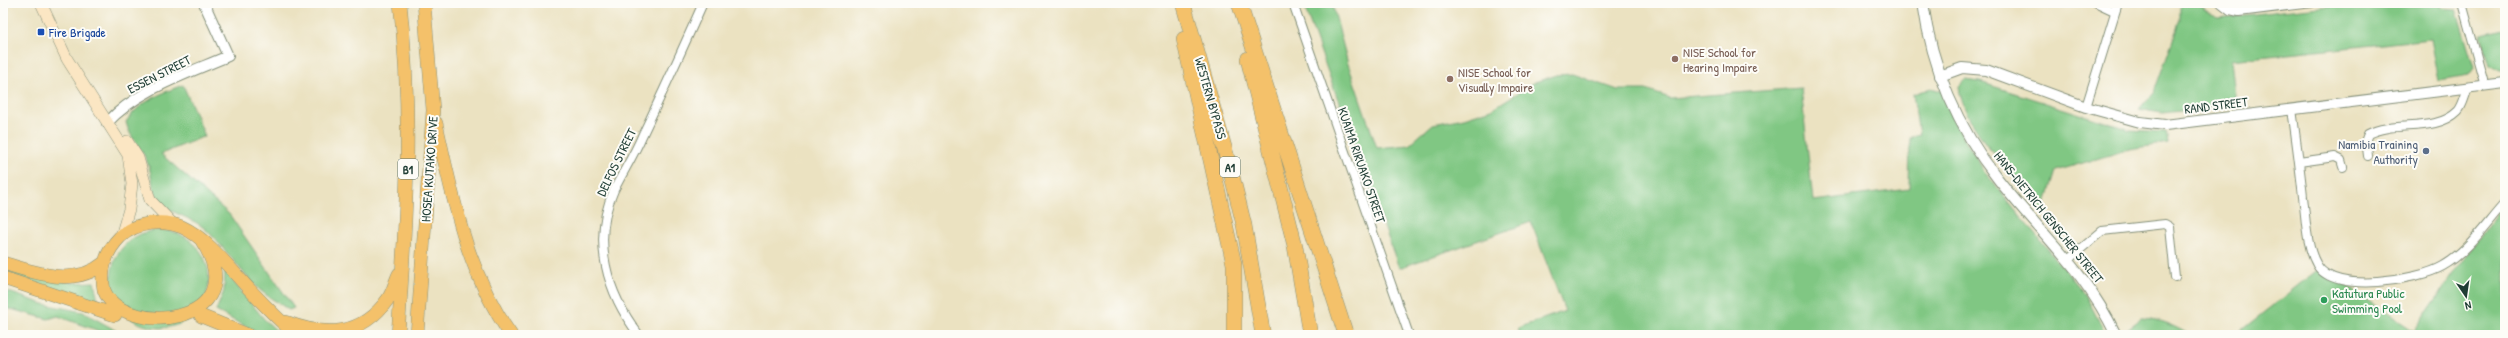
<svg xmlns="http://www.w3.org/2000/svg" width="2508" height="338" font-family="'Patrick Hand',sans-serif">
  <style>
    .green { fill: #80c783; stroke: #50825c }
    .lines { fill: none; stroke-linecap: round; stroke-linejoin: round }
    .minor-casing { stroke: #85907a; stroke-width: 10 }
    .tertiary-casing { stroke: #85907a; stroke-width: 12 }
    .secondary-casing { stroke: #85907a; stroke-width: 12 }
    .primary-casing { stroke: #85907a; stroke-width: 14 }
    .motorway-casing { stroke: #85907a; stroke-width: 16 }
    .minor { stroke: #fff; stroke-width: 8 }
    .tertiary { stroke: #fff; stroke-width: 10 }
    .secondary { stroke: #fbe6c3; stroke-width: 11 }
    .primary { stroke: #f4c16a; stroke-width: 13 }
    .motorway { stroke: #f4c16a; stroke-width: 15 }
    .transit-dot { fill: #1a4fb4; stroke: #fdfcf7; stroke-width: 1.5 }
    .education-dot { fill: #8d6e63; stroke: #fdfcf7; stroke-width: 1.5 }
    .service-dot { fill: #5c6f8a; stroke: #fdfcf7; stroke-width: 1.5 }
    .leisure-dot { fill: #2e9e5b; stroke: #fdfcf7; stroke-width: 1.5 }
    .labels { text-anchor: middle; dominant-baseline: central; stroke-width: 4; stroke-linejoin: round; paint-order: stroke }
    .shield { fill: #fdfcf7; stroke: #62766e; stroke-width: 1 }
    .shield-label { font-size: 12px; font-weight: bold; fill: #1f3d34 }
    .transit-label { font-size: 13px; fill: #164399; stroke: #fdfcf7; text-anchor: start }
    .education-label { font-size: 13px; fill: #785e54; stroke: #fdfcf7; text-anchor: start }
    .street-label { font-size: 13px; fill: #1f3d34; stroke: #fdfcf7 }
    .service-label { font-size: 13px; fill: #4e5e75; stroke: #fdfcf7; text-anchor: end }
    .leisure-label { font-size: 13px; fill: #27864d; stroke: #fdfcf7; text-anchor: start }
  </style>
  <rect width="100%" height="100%" fill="#fdfcf7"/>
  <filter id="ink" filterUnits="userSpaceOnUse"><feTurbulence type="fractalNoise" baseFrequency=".025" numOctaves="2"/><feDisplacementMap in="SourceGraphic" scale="8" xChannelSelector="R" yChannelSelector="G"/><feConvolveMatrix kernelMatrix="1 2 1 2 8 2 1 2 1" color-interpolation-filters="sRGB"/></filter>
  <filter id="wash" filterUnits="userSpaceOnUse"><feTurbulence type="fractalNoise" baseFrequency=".012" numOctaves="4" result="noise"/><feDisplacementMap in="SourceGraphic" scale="16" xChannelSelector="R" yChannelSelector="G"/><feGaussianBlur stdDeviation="0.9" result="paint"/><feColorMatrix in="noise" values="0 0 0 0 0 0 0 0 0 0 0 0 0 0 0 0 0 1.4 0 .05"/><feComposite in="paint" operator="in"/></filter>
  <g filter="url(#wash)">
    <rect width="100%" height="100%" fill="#ebe2c1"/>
    <path class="green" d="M1303,3H1332L1348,64L1377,148L1409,145L1433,124L1464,118L1492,109L1535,82L1557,75L1572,74L1618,90H1646L1670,98L1801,88L1813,201L1909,189L1910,137L1919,135L1913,94L1931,88L1941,91L1956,125L1986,174L2085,294L2106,335H1520L1518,328L1565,311L1531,222L1399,268Z
      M2180,3H2197L2217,18L2358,3H2441L2443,7L2456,8L2474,68L2469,75L2438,80L2430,39L2231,60L2236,105L2162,113L2139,109L2154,92L2180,20Z
      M2505,29V71H2501L2490,65L2481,34Z
      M1966,80L1980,82L2130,130L2166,132L2168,143L2130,149L2056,171L2044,210C2017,181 1962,127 1959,86Z
      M183,85L205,136L161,154L229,214L294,308L289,310C279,303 268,297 259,289C239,270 224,246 204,228C191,217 174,215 162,204C152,193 153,180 149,167C144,149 130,140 126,122C138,102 162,93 183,85Z
      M2505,205V335H2235L2320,268L2414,331L2499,209Z
      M111 279a49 49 0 1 1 98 0a49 49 0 1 1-98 0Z
      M3,268L73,283L94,282L99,304L3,272Z
      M225,271L264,319L281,335H262L216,311L224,291Z
      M3,290L43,304L83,312L124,335H110L58,316L48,319L3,307Z
      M2142,318C2160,319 2174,326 2190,335H2128L2126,330Z"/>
  </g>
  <g filter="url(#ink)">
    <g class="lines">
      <g class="minor-casing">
        <path id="minor" d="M1293,3L1409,335
          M2097,3L2114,11
          M2221,3L2230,10L2239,12L2312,3
          M2462,3L2485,86
          M2086,107L2118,3
          M2292,109C2296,139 2300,168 2303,197C2306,219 2306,246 2317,265C2334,295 2419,280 2443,266C2468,252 2486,224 2505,203
          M2368,156L2366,139L2368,134C2394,120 2435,134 2458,111C2463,106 2465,95 2468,88
          M2299,162L2335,157L2341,160L2343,167
          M2069,259L2102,231L2165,224L2170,227L2175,277
          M639,335C607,293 591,241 614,190C623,172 634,155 642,136C663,92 683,48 703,3"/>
      </g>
      <g class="tertiary-casing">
        <path id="tertiary" d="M1923,3C1932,68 1957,127 1998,179C2040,233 2086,271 2116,335
          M1940,76L1962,68L1986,70L2086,107L2140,122L2165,125L2505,83
          M107,123C138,89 187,74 228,56L204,3"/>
      </g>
      <g class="secondary-casing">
        <path id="secondary" d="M41,3L67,59L128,155L132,184L129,209L121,236
          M127,141L138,158L150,200L173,224"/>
      </g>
      <g class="primary-casing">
        <path id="primary" d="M436,123C453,198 466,271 511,335
          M202,241C256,326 122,338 104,290C100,270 106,251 120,237C136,222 163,219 182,227C207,238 232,271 251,291C265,306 280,321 296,335
          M3,263C37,273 74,288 104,263
          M3,278L115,315
          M201,316L248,335
          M286,322C325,337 361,337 388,299C393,292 395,282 399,274
          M398,335C406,221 413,117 400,3
          M417,335L433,110L424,3"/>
      </g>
      <g class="motorway-casing">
        <path id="motorway" d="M1183,3L1230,168L1244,225L1263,335
          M1239,3L1346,335
          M1184,39L1234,264V335
          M1248,59L1295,246L1310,335"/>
      </g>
      <use href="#minor" class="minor"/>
      <use href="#tertiary" class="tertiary"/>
      <use href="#secondary" class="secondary"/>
      <use href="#primary" class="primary"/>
      <use href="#motorway" class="motorway"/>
    </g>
  </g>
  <rect class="transit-dot" x="37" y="28" width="8" height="8" rx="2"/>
  <g class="education-dot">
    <circle cx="1675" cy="59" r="4"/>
    <circle cx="1450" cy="79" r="4"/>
  </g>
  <circle class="service-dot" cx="2426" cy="151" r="4"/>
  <circle class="leisure-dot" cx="2324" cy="300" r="4"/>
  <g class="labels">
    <g class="shield">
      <rect x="1220" y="157" width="20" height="20" rx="3"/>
      <rect x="398" y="159" width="20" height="20" rx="3"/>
    </g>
    <g class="shield-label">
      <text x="1230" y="167">A1</text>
      <text x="408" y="169">B1</text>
    </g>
    <g class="transit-label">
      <text x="49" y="32">Fire Brigade</text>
    </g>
    <g class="education-label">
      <text x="1683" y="52">NISE School for<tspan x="1683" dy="15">Hearing Impaire</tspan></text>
      <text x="1458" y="72">NISE School for<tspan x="1458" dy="15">Visually Impaire</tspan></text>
    </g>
    <g class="street-label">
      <text transform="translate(159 74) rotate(-27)">ESSEN STREET</text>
      <text transform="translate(1211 98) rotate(74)">WESTERN BYPASS</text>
      <text transform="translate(2216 105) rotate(-7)">RAND STREET</text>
      <text transform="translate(616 162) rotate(-64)">DELFOS STREET</text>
      <text transform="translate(1362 165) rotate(71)">KUAIMA RIRUAKO STREET</text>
      <text transform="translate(429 169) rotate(-86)">HOSEA KUTAKO DRIVE</text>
      <text transform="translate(2049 217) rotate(51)">HANS-DIETRICH GENSCHER STREET</text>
    </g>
    <g class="service-label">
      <text x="2418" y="144">Namibia Training<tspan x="2418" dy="15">Authority</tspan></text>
    </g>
    <g class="leisure-label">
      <text x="2332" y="293">Katutura Public<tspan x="2332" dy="15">Swimming Pool</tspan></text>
    </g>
  </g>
  <rect width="2508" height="338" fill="none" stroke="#fdfcf7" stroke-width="16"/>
  <g transform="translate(2466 296) rotate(167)" stroke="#fdfcf7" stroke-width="3" paint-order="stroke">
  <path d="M0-3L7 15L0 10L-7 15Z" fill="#1f3d34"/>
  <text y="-6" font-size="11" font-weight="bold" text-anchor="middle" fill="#1f3d34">N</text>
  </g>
</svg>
